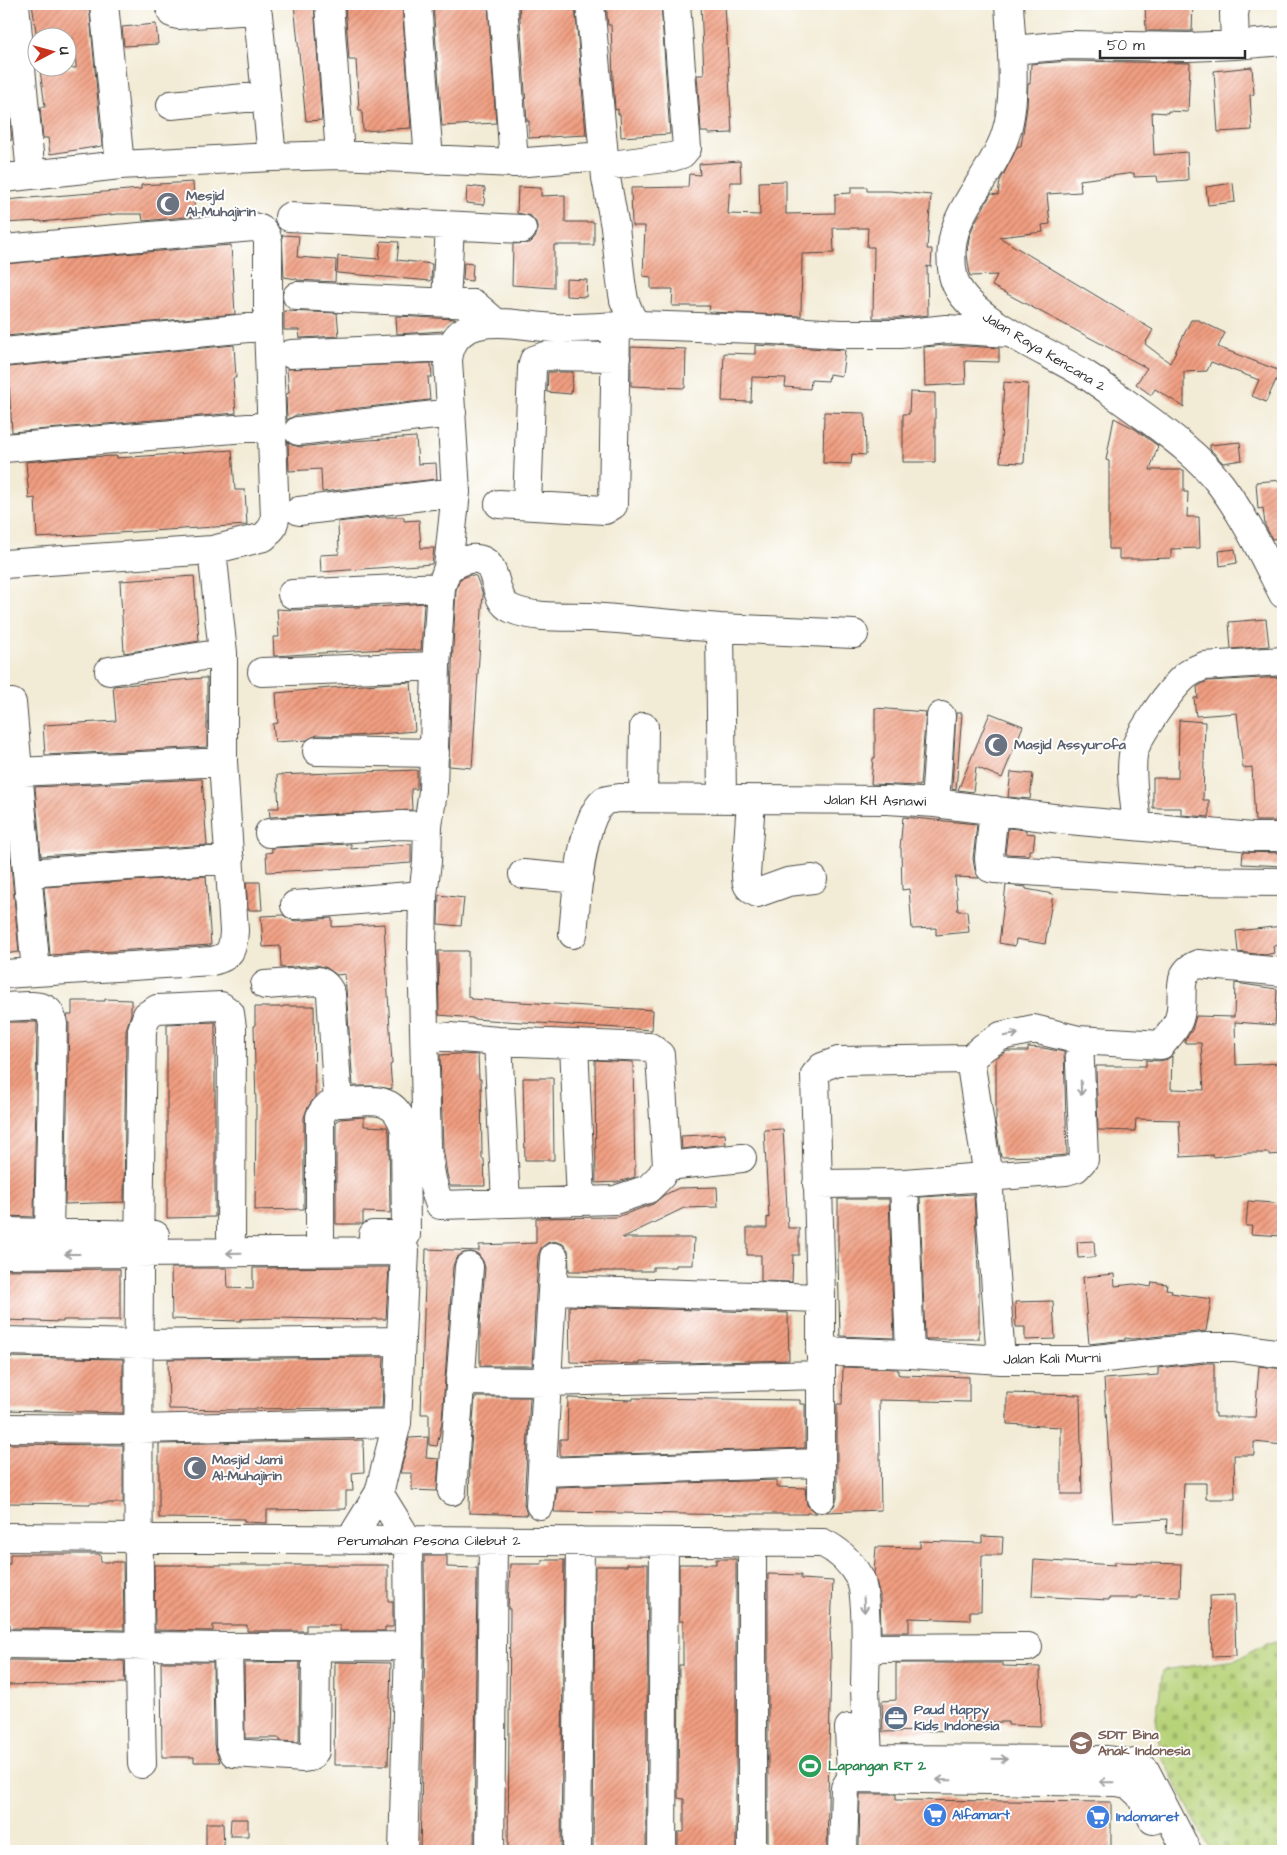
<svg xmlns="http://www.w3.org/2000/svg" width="1287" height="1855" font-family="'Architects Daughter',sans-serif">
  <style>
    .cemetery { fill: url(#cemetery-stones); stroke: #717f52 }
    .building { fill: url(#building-hatch) }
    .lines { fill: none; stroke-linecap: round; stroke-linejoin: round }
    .minor-casing { stroke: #494844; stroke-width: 30 }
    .minor { stroke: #fff; stroke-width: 28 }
    .oneway { stroke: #a0a0a0 }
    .labels { text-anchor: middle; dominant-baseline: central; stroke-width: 4; stroke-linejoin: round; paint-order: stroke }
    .worship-label { font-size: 14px; font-weight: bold; fill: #5b616d; stroke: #fff; text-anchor: start }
    .street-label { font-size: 14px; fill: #2b2b2b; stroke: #fff }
    .service-label { font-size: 14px; font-weight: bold; fill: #4e5e75; stroke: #fff; text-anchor: start }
    .education-label { font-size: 14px; font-weight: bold; fill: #785e54; stroke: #fff; text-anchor: start }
    .leisure-label { font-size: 14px; font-weight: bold; fill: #27864d; stroke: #fff; text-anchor: start }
    .shop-label { font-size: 14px; font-weight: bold; fill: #366cbe; stroke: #fff; text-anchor: start }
  </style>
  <defs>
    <pattern id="cemetery-stones" width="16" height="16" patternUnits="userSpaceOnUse" patternTransform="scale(1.25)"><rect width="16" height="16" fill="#b7d379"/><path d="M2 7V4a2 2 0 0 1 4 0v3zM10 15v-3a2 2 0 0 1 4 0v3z" fill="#9eb569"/></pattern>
    <pattern id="building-hatch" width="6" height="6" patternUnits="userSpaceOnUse" patternTransform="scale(1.25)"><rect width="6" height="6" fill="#f19e81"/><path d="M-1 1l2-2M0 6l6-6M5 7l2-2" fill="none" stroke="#c3816a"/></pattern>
  </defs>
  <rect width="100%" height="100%" fill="#fff"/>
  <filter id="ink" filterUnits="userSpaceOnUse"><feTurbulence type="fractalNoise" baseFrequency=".02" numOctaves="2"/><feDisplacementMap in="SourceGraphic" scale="10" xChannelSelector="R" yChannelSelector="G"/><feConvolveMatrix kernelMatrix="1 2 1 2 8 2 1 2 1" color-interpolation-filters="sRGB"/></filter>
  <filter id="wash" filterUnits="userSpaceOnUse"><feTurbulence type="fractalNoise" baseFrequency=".0096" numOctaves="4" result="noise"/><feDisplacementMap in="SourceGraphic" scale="20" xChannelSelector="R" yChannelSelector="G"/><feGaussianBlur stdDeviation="1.12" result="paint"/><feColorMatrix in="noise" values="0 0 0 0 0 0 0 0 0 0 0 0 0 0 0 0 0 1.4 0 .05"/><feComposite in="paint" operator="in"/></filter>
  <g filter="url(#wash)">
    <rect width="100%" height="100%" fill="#f2ebd5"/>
    <path class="cemetery" d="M1283,1642V1851H1211L1161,1756L1156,1718L1163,1670L1236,1660L1266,1643Z"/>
    <g id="blocks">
      <path class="building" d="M32,4H89L102,146L50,154L48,138H43L40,107H45L40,70L76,68V65L73,38H37Z
        M294,4H314L322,120L306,121Z
        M345,4H402L411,128L363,131L362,110H359L356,60H349Z
        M433,4H488L496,123L442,126Z
        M519,4H575L586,135L529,138V121H527Z
        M606,4H661L670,134L621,137L620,114H618V109L615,110L613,79L611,25H608Z
        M701,4H725L732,133L708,134V132H701L697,75H704Z
        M1145,4H1193L1192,31H1146Z
        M156,24L158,44L124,46L122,27Z
        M1070,61L1190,63L1188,112L1168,111V113L1152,112L1154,155L1187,152L1188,180L1158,182L1157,176L1134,177V173L1080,180L1081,192L1047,194L1050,224L1042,225L1043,232L999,237L1153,330L1145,344L1170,363L1191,320H1198L1225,333L1218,347L1280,371L1266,402L1252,396L1259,380L1211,362L1207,371L1184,372V407L1155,389L1151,395L1136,384L1147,368L992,286L997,275L970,276L967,254L969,238L974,224L991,194L998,195L1000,181L1018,146H1021L1027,107L1028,84H1030L1031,64Z
        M1252,67L1254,94L1250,95L1252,130L1218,132L1214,71Z
        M10,122L12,140L4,141V123Z
        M740,161L741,182H730L728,214L760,215L759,182L786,181V214L835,213V194L851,193V187H867V191H890L931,195L927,249H932L931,267L927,266L928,315L899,318H873L874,247H867L868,228H833L834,253L802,254L801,316L709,312L710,306H672L673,289H651V277L643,276L645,226H632L631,188L688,187L689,174L700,175L699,164Z
        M193,182L195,216L143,221L142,214H118L41,222V221L4,223V200L141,189V185Z
        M1233,183L1235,202L1208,205L1206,187Z
        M467,186L485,188L484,205L466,203Z
        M518,187L541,188V196L565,195V222H594V245H554V288L512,285L513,244L530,243L535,238L538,230L536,222L531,216L517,213Z
        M282,235L299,236L297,257L336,260L335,282L297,280V279L284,277Z
        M381,241L399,242L397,260L432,264L431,281L337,273L338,256L379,259Z
        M231,245L235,314L6,336V332H4V264Z
        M464,263L473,264L472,281L463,280Z
        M566,279L587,280L586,297L566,296Z
        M284,311L337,313L339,336L300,338L299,330H284Z
        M396,316L455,319L443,331L397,334Z
        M234,345L236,378H233L236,413L12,432L8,367Z
        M755,345L845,350L842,376L829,374L828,381L811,380L810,389L785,387L786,378L752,377L751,402L722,401L724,353L755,354Z
        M946,345L999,348V362L965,361L966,384L925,386L924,347Z
        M631,347L686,349L685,388L631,386Z
        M431,363L432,377H428L430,400L296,415L287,420L286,394L289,393L287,369Z
        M548,372H573L571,394L547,392Z
        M1004,382L1028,384L1024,463L1000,462Z
        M910,392L935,393V462H903V414H909Z
        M824,412L865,413L866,455L852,454L851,464L823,463Z
        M1114,418L1135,429L1158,446L1150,470H1184V492H1188L1187,517H1199L1200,548L1171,549V558L1141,559H1119V549H1109V461L1106,460Z
        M416,437L418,464L436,463L437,479L322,492L321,469L289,471L288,442L292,445L300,447L352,441Z
        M1240,442L1242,460L1223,463L1210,449V445Z
        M232,450L235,490H245L247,525L37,538L35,498L29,499L26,462L83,457L117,456V458Z
        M1283,480V538L1272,539L1265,525L1263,508L1258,509L1256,482Z
        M381,517H404V521L419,520L421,548H434L432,564L321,572L320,555L339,554L338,522Z
        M1235,549L1237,563L1220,566L1219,551Z
        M470,575L476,576L483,595L472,768L449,766L452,667L456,590L460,579Z
        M194,576L199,641L124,653L120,581Z
        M424,603L421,650L385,649L274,656L273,637H279L277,609L293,610L378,606V607Z
        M1266,619L1269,646L1231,649L1229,622Z
        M1283,677V821H1255L1252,767L1243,768L1237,713L1196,716L1194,698H1198L1197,687L1207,681Z
        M203,678H207V747L45,755L43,725L116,721L113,686Z
        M411,682L415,731L355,736L317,735L307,740L275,742L273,724L278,723L276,693L363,685Z
        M875,708L926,712L920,786L871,784L873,758H875Z
        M956,713H962L956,790L952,789Z
        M990,713L1023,726L1002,778L976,767L973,792L958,790Z
        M1179,720L1205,722L1203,800H1209V817L1181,815V808H1153V778H1178Z
        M417,770V789H411L412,810L270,817L269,808H279L277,775Z
        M1011,772L1033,774L1030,799L1008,797Z
        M202,779L207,845L41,856L35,787Z
        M4,788L19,952L4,954Z
        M903,817L977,824L973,859L975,870L979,878L955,877L958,911H967L969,932L936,935V928L912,929L909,889L902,890L901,848H900Z
        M1008,828L1026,830V833L1035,834L1033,850H1029V855L1005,854Z
        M351,844V849L411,844V863L369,866V867L267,872L266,853L272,852V848Z
        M1243,852L1283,853V866L1242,864Z
        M206,876L211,945L50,955L44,887Z
        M246,882H260L262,910H248Z
        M1006,885L1026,887V889L1053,894L1045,944L1016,939L1015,946L999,943Z
        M439,895L464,898L461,926L438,924Z
        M283,915L289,919L296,921L332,918V927L384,924L392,1064L390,1065L392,1089L372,1086H353L345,974L337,975L327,968L317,965L281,968L280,946L263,947L261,916Z
        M1283,926V944L1273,946L1274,953L1265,955L1238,952L1236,931Z
        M438,951H468V997L471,998V999L653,1010L652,1030L473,1019V1018L439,1015Z
        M1235,983L1277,989L1275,1025L1235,1022L1236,1065L1283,1063V1154L1269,1155V1153H1247L1213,1157V1155L1181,1157L1179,1120L1136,1119L1135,1131L1098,1130L1096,1066H1146V1060L1160,1061L1167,1059L1172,1056L1171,1089L1204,1090L1201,1043H1185V1040L1192,1030L1196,1016L1234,1017Z
        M105,999L131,1000V1014L126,1030L124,1202L65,1204L69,1024L67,1015H72V1001H105Z
        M283,1006H314L315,1097L308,1107L304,1117V1209L255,1210L256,1105L254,1026H255V1007H283Z
        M4,1022H37V1025L34,1217L4,1216Z
        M215,1022V1217L167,1218V1024Z
        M1028,1047L1043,1048L1064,1052L1067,1155L1039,1157V1156L1001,1157L995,1121L996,1120V1058L1007,1051H1028Z
        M457,1054L478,1055L479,1079H481L482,1159H484L485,1186H450L447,1174L443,1147L440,1055Z
        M595,1060L633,1062L635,1177L618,1182L596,1183Z
        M523,1078H553L554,1160H525Z
        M364,1117V1126L387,1127L389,1133L390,1213L363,1212V1224H336V1121L340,1119Z
        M783,1129L788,1228H799V1255H793L792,1282L761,1281V1255H747V1228H767V1217L769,1218L764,1130Z
        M725,1134L726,1144L682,1149L681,1136Z
        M717,1187L718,1207L684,1208L622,1238H694L693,1265H676V1267H653V1271H569L568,1250L563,1244L554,1241L547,1243L541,1248L538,1256L532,1366H480V1323L485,1268L483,1261L478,1254L471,1252L463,1253L456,1258L453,1266L442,1422L437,1446L429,1445V1414H421L426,1249L479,1251V1245L536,1243V1218L617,1217L653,1204L664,1195L679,1188Z
        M974,1194L979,1288V1339H925L920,1197Z
        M838,1199H889L894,1338L840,1336L838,1261Z
        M1248,1201L1283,1204V1236L1251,1234L1252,1226H1246Z
        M1094,1241L1095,1257L1078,1258L1077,1242Z
        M389,1267L386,1319H372V1320L278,1318L241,1319V1321L172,1319L171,1268H227L228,1288L253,1289V1268Z
        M120,1269V1320H63V1322L4,1320V1270Z
        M1114,1274L1115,1286L1134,1284L1151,1287L1152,1282L1167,1284L1166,1289L1172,1290L1171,1293L1211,1299L1206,1331L1133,1339L1125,1338V1340L1089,1344L1083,1277Z
        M1053,1301L1055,1339L1025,1340V1327H1016L1015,1302Z
        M569,1306L788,1313L789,1360L682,1363L640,1362V1364L570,1362Z
        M4,1357L123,1359V1413L4,1410Z
        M384,1357L382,1408L238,1409V1410L169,1409L168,1359Z
        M1207,1363H1214V1413H1216V1417H1255L1259,1366L1283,1369L1282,1417L1283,1418V1445L1254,1442V1455H1234L1235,1499H1206V1483H1184L1182,1534L1166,1533L1167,1519L1113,1522L1104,1379L1158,1375V1368Z
        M843,1367L898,1369V1374L901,1375L969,1377V1402L879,1400L881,1510L826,1512L834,1506L837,1498V1404H842Z
        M1007,1393L1080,1395L1082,1494H1061V1427L1007,1424Z
        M475,1397H530L524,1504L527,1515L469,1513L470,1458Z
        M568,1398L633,1400V1398L800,1400V1404H805V1448L560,1456V1439H567Z
        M428,1437L426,1458L439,1459L437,1491L412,1490V1473H400L409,1438Z
        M363,1440L364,1472L352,1473L353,1491H346V1509L267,1510V1523L244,1522V1519L159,1518V1444Z
        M4,1444L123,1445V1503H90V1504L4,1503Z
        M777,1480V1487L805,1488L807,1505L813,1511L817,1513H807V1514H752V1515L554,1512L557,1487Z
        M982,1536L1003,1537L1002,1555H982L981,1611H970V1620L909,1618V1632H881L880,1596L874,1573L876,1547L920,1548V1541L982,1543Z
        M10,1554H100L101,1562H123L124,1630L10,1628V1624H4V1564H10Z
        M424,1556H447V1567L477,1568L474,1851H420L425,1646Z
        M716,1559H736V1851H678V1832H684V1799L678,1798L679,1665H683V1621H679V1564H716Z
        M542,1560H564L561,1851H508L510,1609H508L510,1564H542Z
        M1034,1560L1115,1565V1562L1181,1564L1180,1597L1138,1596V1598H1109V1600L1032,1596Z
        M627,1564H648L646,1851H593L595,1566H627Z
        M154,1565H388V1601H393V1627H385V1631H340V1625H306V1631H247V1625H213V1631L155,1630Z
        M768,1574L801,1575V1579L833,1581L831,1628H830L831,1659L827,1851L768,1850Z
        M1234,1595L1236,1656L1212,1657L1210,1596Z
        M4,1660L124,1661L125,1683L4,1685Z
        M161,1662H213L214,1745L220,1762H194V1757H162Z
        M300,1662L299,1742L280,1741V1738H245L244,1663Z
        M335,1662L391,1663L388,1765H334Z
        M896,1663H1003V1666L1040,1667L1041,1726L1008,1725V1722H966V1730L883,1732L882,1701L896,1700Z
        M860,1794H896V1800L1111,1802V1851H859Z
        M231,1819H248V1836H230Z
        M206,1823H223L224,1851H206Z"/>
    </g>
  </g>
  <g filter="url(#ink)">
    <use href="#blocks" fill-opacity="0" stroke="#494844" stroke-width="1"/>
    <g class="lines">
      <g class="minor-casing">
        <path id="minor" d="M15,4L31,175
          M104,4L120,165
          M169,4L172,13L178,15L255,10L258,15L272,157
          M329,4L340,155
          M417,4L429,160
          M503,4L514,163
          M590,4L606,178L615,227L621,282L624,300L631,317L638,325L756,329L840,334H900L946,329L1009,333
          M1009,4C1011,43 1018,99 1005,136C987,187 942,214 953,275C961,318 1051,352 1086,375C1102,385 1117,397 1133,408C1164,431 1198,454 1221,485C1246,519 1264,557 1283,594
          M1235,45L1234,14L1236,4
          M1012,50L1069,45L1188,47L1235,45L1283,41
          M171,105L266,96
          M604,166L672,157L682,154L687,148L676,4
          M4,178L120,165L272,157L340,155L514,163L603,156
          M289,217L522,229
          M4,249L253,227C263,229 266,232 268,242V326L275,519L272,528L264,537L212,550L223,653V762L234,931C233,949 231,957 212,961L4,974
          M297,296L474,304L495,322
          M446,302L450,226
          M4,352L268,326
          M291,354L450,347
          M298,431L452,413
          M4,448L271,426
          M499,504L605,510L613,505L616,326
          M527,505L532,368L534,360L545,356L616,357
          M299,511L456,492
          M4,564L212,550
          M448,567C455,565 463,560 470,559C504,556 488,599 512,609C535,619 565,616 591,617C634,620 677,625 720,628L722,799
          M292,594L441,587
          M720,628L854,634
          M109,671L223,653
          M262,672L436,666
          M12,703L36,972
          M317,751L435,753
          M18,772L223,762
          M643,798L644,727
          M751,800L746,875C746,885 748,888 757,893L788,882L813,879
          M935,803L941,716
          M994,810L989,858L990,868L995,869L1182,881L1283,882
          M1137,825C1135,803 1130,777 1133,755C1136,737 1170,690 1184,677C1190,672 1196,669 1204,666L1283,661
          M428,826L427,862L423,895L422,949L427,1148C429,1168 432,1186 440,1205L615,1200L648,1189L661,1176L667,1166L742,1158
          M269,833L402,825L428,826L433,791L436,666L441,587L448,567L456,492L448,360C454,307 518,326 554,328C581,329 610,326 638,325
          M27,873L230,859
          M523,874L579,879
          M295,905L423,895
          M573,934C576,904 580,820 604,801C608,799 615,799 619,798L887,800L935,803L1069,820L1252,837H1283
          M265,985L318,981C325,983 328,987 331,994L338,1103C328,1105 324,1108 320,1117V1236
          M4,1007C14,1007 39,1003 47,1010C51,1013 52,1019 53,1024L49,1234
          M425,1035L498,1041L650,1047L660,1055L667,1166
          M498,1041L506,1203
          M574,1045L581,1200
          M970,1059L988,1177L1001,1360
          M338,1103C369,1102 395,1092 405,1130L406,1235H373
          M904,1183L910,1354
          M817,1184L904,1183L1066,1171L1076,1168L1084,1159L1079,1040
          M4,1232L155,1235
          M4,1254L405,1251L397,1423L379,1493L350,1540
          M553,1290L821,1298
          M4,1341L138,1344L401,1341
          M820,1351L910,1354L1001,1360H1087L1206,1347H1234L1283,1354
          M460,1381L547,1382L820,1375
          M4,1428L138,1429L397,1423
          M542,1472L820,1463
          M452,1491L469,1267
          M379,1493L408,1540L409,1646L403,1851
          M821,1498V1298L815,1075L822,1067L838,1061L970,1059L984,1047L1001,1036L1034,1029L1079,1040L1161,1045C1168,1036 1178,1027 1180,1015C1185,995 1174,973 1198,964L1283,972
          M540,1505L554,1257
          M4,1537L823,1543C838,1550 851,1563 859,1577C869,1594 865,1667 865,1689C866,1712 867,1735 868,1759L1105,1760L1137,1764L1145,1770L1187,1851
          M752,1542V1851
          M4,1644L228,1647L409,1646
          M228,1647L230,1745L234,1753L303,1758L310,1757L315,1751L316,1648
          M866,1648L1028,1647
          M849,1728L851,1778L1115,1782L1128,1784L1140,1795L1153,1820
          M142,1764C136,1519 138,1274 142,1030L147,1015L157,1009L221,1006L230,1013L232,1028L231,1235
          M490,1851L493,1541
          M577,1851L580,1541
          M662,1851L664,1542
          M843,1851L845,1788L851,1778L862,1766"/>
      </g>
      <use href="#minor" class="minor"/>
    </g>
    <defs><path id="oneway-shaft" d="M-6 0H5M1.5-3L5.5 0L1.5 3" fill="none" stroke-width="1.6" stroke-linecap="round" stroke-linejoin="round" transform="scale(1.25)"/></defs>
    <g class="oneway">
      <use href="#oneway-shaft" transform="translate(1011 1035) rotate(-10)"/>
      <use href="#oneway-shaft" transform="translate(1081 1088) rotate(88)"/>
      <use href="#oneway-shaft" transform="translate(234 1253) rotate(179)"/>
      <use href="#oneway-shaft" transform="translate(72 1254) rotate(180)"/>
      <use href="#oneway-shaft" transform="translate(864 1605) rotate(87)"/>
      <use href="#oneway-shaft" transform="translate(1000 1759) rotate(1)"/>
      <use href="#oneway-shaft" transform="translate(944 1780) rotate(-179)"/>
      <use href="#oneway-shaft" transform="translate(1107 1782) rotate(-179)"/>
    </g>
  </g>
  <defs>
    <g id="mosque-disc" transform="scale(1.25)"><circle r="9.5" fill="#6b7280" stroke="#fff"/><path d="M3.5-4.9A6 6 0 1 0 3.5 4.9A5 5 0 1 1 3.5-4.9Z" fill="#fff"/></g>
    <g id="office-disc" transform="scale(1.25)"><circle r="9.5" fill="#5c6f8a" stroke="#fff"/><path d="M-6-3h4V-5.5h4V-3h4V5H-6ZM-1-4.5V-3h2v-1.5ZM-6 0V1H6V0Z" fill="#fff"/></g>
    <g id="school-disc" transform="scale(1.25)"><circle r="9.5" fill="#8d6e63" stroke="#fff"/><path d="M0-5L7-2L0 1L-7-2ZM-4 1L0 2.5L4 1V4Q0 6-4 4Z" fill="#fff"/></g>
    <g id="stadium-disc" transform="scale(1.25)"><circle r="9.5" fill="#2e9e5b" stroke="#fff"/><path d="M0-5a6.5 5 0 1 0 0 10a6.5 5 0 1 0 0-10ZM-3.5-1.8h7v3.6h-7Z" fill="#fff"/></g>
    <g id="supermarket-disc" transform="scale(1.25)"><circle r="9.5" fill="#3f7fe0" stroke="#fff"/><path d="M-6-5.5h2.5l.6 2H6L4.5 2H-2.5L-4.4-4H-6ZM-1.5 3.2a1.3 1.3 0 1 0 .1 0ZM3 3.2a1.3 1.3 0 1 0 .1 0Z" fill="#fff"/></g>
  </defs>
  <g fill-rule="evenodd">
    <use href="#mosque-disc" x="168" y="204"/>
    <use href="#mosque-disc" x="996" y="745"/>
    <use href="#mosque-disc" x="195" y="1468"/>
    <use href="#office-disc" x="896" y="1718"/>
    <use href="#school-disc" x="1081" y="1743"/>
    <use href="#stadium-disc" x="810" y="1766"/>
    <use href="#supermarket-disc" x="935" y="1815"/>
    <use href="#supermarket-disc" x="1098" y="1817"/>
  </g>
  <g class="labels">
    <g class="worship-label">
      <text x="186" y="196">Mesjid<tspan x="186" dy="16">Al-Muhajirin</tspan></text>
      <text x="1014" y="745">Masjid Assyurofa</text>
      <text x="212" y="1460">Masjid Jami<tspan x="212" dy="16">Al-Muhajirin</tspan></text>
    </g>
    <g class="street-label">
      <text transform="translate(1044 352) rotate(31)">Jalan Raya Kencana 2</text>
      <text transform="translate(875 801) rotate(1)">Jalan KH Asnawi</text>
      <text transform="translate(1052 1359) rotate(-1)">Jalan Kali Murni</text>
      <text x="429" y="1541">Perumahan Pesona Cilebut 2</text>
    </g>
    <g class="service-label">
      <text x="914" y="1710">Paud Happy<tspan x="914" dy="16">Kids Indonesia</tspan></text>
    </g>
    <g class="education-label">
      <text x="1098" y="1735">SDIT Bina<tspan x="1098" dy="16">Anak Indonesia</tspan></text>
    </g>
    <g class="leisure-label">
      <text x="828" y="1766">Lapangan RT 2</text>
    </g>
    <g class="shop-label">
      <text x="952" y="1815">Alfamart</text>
      <text x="1116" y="1817">Indomaret</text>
    </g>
  </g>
  <rect width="1287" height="1855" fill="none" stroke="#fff" stroke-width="20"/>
  <g transform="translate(52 52) rotate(84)"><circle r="24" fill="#ffffff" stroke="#aaaaaa"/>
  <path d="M0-4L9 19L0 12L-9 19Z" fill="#c8321e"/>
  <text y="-8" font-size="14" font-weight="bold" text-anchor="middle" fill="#2b2b2b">U</text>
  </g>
  <path d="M1100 50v8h145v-8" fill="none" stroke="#2b2b2b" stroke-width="2.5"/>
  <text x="1107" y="50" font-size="15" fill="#2b2b2b" stroke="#ffffff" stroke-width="4" paint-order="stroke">50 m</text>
</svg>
